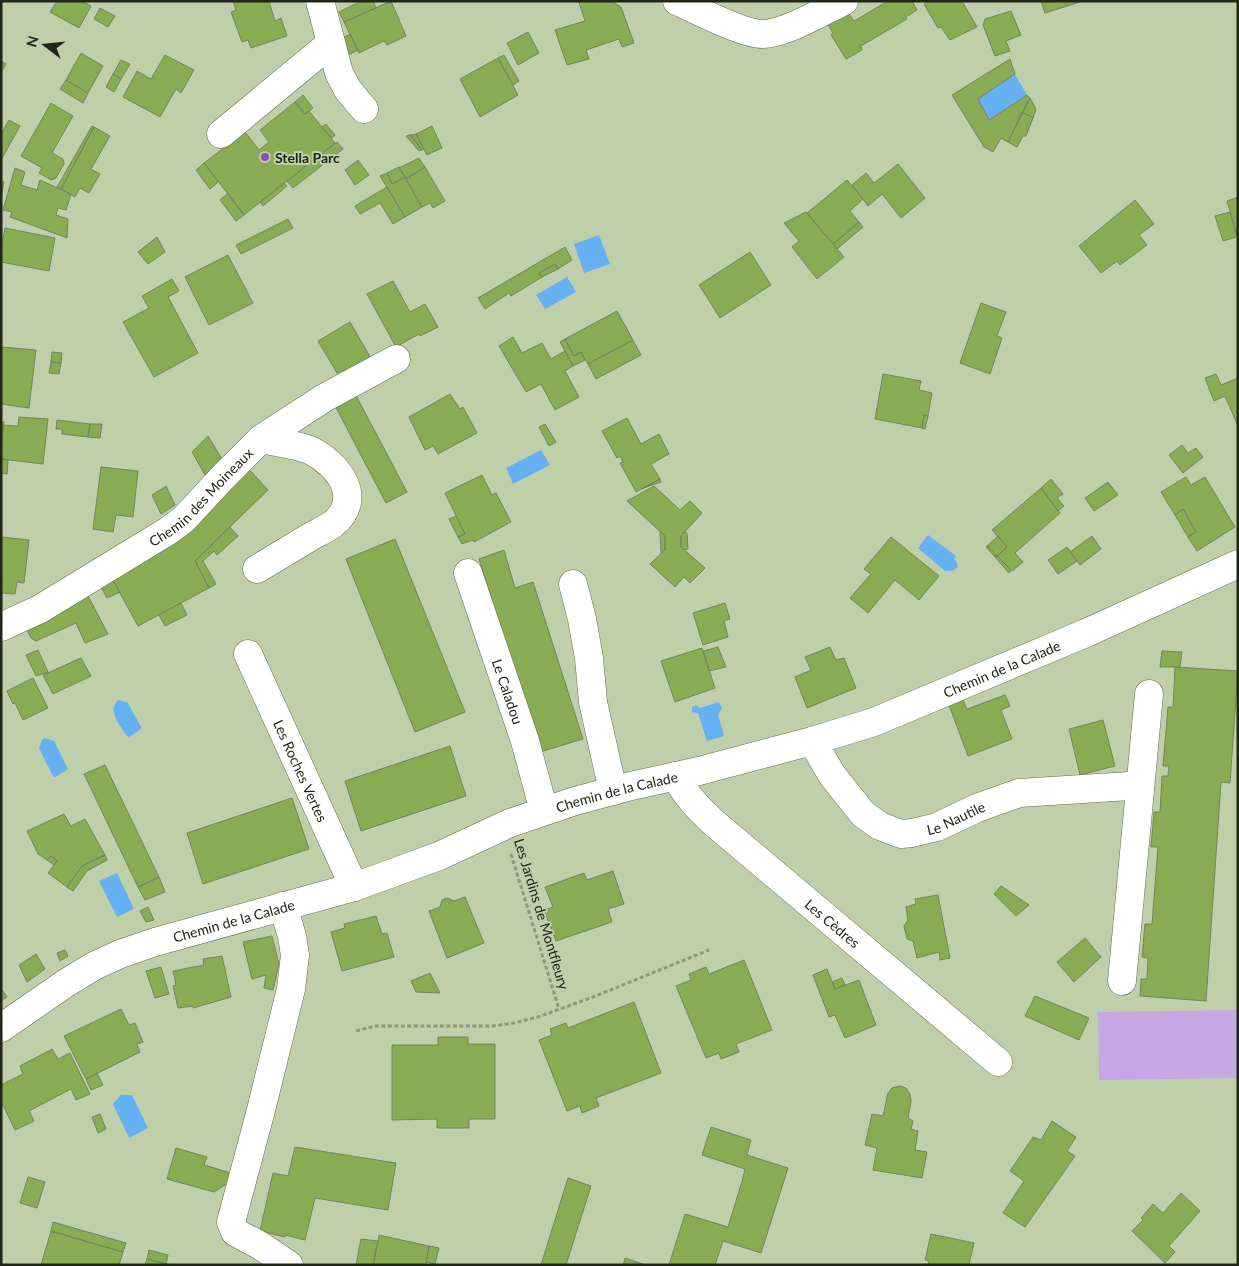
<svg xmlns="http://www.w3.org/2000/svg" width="1239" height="1266" font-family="Lato,sans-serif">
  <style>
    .green { fill: #c5a8e3 }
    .water { fill: #66b1f3 }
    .building { fill: #89ab53; stroke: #758461 }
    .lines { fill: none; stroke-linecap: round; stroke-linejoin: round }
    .minor-casing { stroke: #61704e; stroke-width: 29 }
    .path { stroke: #8c997c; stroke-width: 3; stroke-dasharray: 4 2.5; stroke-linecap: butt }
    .minor { stroke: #fff; stroke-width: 28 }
    .poi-dot { fill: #8b4abf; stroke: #bfcfaa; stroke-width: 2 }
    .labels { text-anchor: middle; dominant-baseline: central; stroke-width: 4; stroke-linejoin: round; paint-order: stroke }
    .poi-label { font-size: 14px; font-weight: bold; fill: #202618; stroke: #bfcfaa; text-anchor: start }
    .street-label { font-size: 14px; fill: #202618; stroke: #bfcfaa }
  </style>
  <rect width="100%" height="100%" fill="#bfcfaa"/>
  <path class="green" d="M1238,1010V1078L1099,1080L1098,1012Z"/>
  <path class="water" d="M1015,74L1027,95L989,120L978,99Z
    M599,235L610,264L584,273L574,244Z
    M567,277L576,292L545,309L536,295Z
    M541,450L550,465L513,484L506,468Z
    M928,535L956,556L954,559L957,563L958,567L952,571H945L918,548Z
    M120,700L128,703L141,727V729L129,737L126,735C120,725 108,712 117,701Z
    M719,702L722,708L718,715L724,736L707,741L698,713L692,712V707L696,705L700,708Z
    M45,738L54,741L68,769L55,777L53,776L39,748L42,740Z
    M117,873L134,909L117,917L99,881Z
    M121,1095H132L148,1128L129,1138L113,1104Z"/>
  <path class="building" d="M57,1H82L91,6L79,28L50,12Z
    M233,1H269L275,21L281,18L287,36L251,48L248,40L242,42L231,12L236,10Z
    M361,1H373L376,8L344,22L339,12Z
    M391,1L406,36L387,45L384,41L359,53L344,22Z
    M582,1H611L621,7L634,43L622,47L619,39L586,50L589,59L567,65L555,30L585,21L579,2Z
    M888,1H912L917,10L906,17L907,19L861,46L862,50L846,59L831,35L833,33L825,20L845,8L854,21Z
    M929,1H962L977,27L950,40L941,27L938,28L924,4Z
    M1041,1H1080V2L1045,13Z
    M100,8L115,16L108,27L94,19Z
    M1011,11L1021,35L1006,41L1010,51L995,56L983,25L985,19Z
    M528,32L539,53L518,65L507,43Z
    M350,34L358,50L348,55L341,39Z
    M81,53L103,66L88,93L66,80Z
    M165,55L194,70L181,93L176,89L160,117L123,97L137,71L151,79Z
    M504,55L519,81L513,85L498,58Z
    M498,58L518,95L480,117L460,79Z
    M1010,59L1015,74L978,99L989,120L1027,95L1030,98L1008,142L1001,138L993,152L984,147L952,95Z
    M121,60L130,64L121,79L113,74Z
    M1,61L6,64L1,73Z
    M113,74L121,79L114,92L106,87Z
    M66,80L88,93L83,103L60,89Z
    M303,95L313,108L305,114L295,102Z
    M1030,98L1036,109L1033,118L1022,112Z
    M295,102L305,114L309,111L335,143L244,215L204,163L245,132L259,150L269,142L260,130Z
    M51,103L73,116L52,153L63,159L64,164L56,178L51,180L39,173L42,168L21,156Z
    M1022,112L1033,118L1026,136H1023L1017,147L1008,142Z
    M9,120L20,126L1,160V134Z
    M326,124L335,135L332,138L322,127Z
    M92,126L94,127L61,189L57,187Z
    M432,126L442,148L427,155L416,134Z
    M94,127L110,136L91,169L100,174L89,193L80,188L75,197L61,189Z
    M416,134L424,149L422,150L410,135Z
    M410,135L415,140L422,150L419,151L406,136Z
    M337,142L343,149L293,188L287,181Z
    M419,158L425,167L406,179L399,168Z
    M358,160L369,175L355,185L345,170Z
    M204,163L218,182L210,189L196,170Z
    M898,164L925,198L901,218L882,194L868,206L852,185L866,173L874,183Z
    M399,167L405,177L392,184L387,173Z
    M425,167L445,201L433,208L430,203L422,207L406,179Z
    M15,168L25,172L21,185L37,190L40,180L71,194L66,210L58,208L56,215L68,219L67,238L10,217L12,212L3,210Z
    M387,173L392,184L405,177L422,207L405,217L380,176Z
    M847,180L863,199L850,211L859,222L833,244L807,213Z
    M1,181L4,182L1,199Z
    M284,183L287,186L263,206L260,202Z
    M387,187L405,217L393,224L380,203L360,214L355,206Z
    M228,193L244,215L236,221L220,200Z
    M1238,197V238L1227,201Z
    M1135,200L1154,224L1139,235L1147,245L1120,265L1117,261L1101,273L1079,246Z
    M806,212L844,257L817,279L792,247L799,241L784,223Z
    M1230,212L1237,237L1223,241L1215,216Z
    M288,219L293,228L241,254L236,245Z
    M859,222L863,227L837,249L833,244Z
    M5,228L55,238L49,271L1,262V248Z
    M157,237L165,252L148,264L138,252Z
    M565,247L572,260L558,269L555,264L539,273L542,277L511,296L509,293L485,309L478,298Z
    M750,252L771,285L720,318L699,285Z
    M228,255L253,303L209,325L185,277Z
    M555,264L558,269L542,277L539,273Z
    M172,279L179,291L168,297L198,353L154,377L123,322L149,308L142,296Z
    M393,281L410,312L425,304L438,327L420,336L419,334L396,347L367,294Z
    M981,303L1006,312L997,336L1002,338L990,374L960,363Z
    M617,311L633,340L588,364L581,352L574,356L565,339Z
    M350,322L372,360L346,375L343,370L337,373L318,341Z
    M513,337L522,353L542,343L551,359L565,351L573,366L565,371L579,397L555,410L541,384L526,392L499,346Z
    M565,339L574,356L581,352L585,360L573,366L560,342Z
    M633,340L641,355L596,379L588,364Z
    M1,347L36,350L29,408L1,404Z
    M52,352L62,353L61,363L51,362Z
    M51,362L61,363L59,374L49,373Z
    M883,374L921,381L919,390L932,393L928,416L924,415L922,428L875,419Z
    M1216,374L1221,385L1238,378V426L1225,396L1214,401L1205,378Z
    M351,386L407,492L386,503L331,398Z
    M450,394L460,409L463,407L477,433L438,454L433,446L425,450L409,417Z
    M924,415L928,416L925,429L922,428Z
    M19,417L48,419L43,464L1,459L3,425L18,426Z
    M627,418L641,444L659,434L669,454L651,464L660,479L636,492L620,463L623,462L620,456L617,458L602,431Z
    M57,420L90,424L88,437L62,434V429H56Z
    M1,422H4L1,449Z
    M90,424H102L100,438L88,437Z
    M545,424L556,442L549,446L539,427Z
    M208,436L222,459L205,475L192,452Z
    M1182,445L1188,453L1196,448L1203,457L1183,473L1169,455Z
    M1,459L8,460L7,474L1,473Z
    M101,467L138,471L133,517L116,515L113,532L93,529Z
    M247,467L268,490L195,561L209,588L138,626L110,575Z
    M482,475L492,495L496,493L511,522L474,542L472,540L462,544L458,537L465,534L445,493Z
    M1186,477L1191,485L1205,477L1235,527L1197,551L1188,537L1196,532L1183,509L1175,515L1161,492Z
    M660,479L661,482L641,489L651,484Z
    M1051,479L1063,494L1057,498L1064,506L1058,511L1041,488Z
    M1108,482L1118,495L1094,511L1085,498Z
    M166,486L175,505L161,514L152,495Z
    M654,486L680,510L690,501L702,513L681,536V547L705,568L690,583L684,577L675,587L650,564L665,550V536L627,501Z
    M1041,488L1060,513L1015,553L1023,562L1012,571L997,556L1007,547L992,530Z
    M1183,509L1196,532L1188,537L1175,515Z
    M456,516L465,534L458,537L449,519Z
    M230,527L238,536L217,555L214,551L203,561L216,584L209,588L195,561Z
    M660,531L665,536V550L661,554Z
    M685,532L687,533L688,549L685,550L681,547V536Z
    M998,536L1007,547L997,556L987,546Z
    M1092,536L1101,549L1080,565L1070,552Z
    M1,537L29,540L24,583L17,582L15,594L1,593L3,578L1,577Z
    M891,537L939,576L919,600L895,580L868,613L850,598L871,574L864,569Z
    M395,539L465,712L415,732L346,559Z
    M987,546L997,556L995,557L986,547Z
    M1067,547L1077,561L1058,574L1048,560Z
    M504,550L515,588L533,582L583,739L540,752L479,559Z
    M997,556L1011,570L1009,573L995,557Z
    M110,575L120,592L107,598L99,583Z
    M86,592L108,634L85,643L76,623L36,641L31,638L24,624Z
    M181,603L187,615L165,626L159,615Z
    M725,603L730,619L724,621L728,637L703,645L693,613Z
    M718,647L726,667L709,671L703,651Z
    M830,647L836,660L844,658L856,688L807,708L795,677L811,670L805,657Z
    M702,648L715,688L675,702L661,661Z
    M38,650L48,672L36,676L26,655Z
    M1162,651L1182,652L1180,667H1160Z
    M81,658L91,676L53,694L43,675Z
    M1175,667L1238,671L1230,783L1221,782L1206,1001L1140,996L1141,979H1147L1148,958L1142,957L1145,924H1152L1158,847H1151L1154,812H1160L1162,776H1168L1169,766H1163L1168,707H1173Z
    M33,678L48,708L23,720L15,703L13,704L7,691Z
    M1005,695L1010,706L1001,710L1012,739L968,756L949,705L963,700L967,709Z
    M1103,720L1115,766L1080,775L1069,729Z
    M450,746L466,796L361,831L345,781Z
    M105,765L159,877L138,887L84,774Z
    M292,798L309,849L203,884L187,833Z
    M64,814L71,826L85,819L105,855L82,866L67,887L48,873L57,861L51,856L47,860L38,854L27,831Z
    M105,855L107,860L87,871L73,891L67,887L82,866Z
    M51,856L57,861L54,865L47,860Z
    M613,871L624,904L608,909L612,922L556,941L544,910L553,907L545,887L584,873L587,880Z
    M159,877L165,892L145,900L138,887Z
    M1001,886L1029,905L1016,916L994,894Z
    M938,895L950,958L940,960L939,952L917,958L913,941L907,939L904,926L908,920L906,907L916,904L915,899Z
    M465,897L484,943L447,958L429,911L440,907L442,900L447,898L454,901Z
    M148,907L154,920L146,922L140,911Z
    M376,916L382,934L387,933L394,957L342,971L331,932L345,928L344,924Z
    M272,936L279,964L273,990L264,988L266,975L252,979L243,942Z
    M1085,938L1101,957L1074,982L1057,962Z
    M65,950L68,956L60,961L57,953Z
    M36,954L45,969L27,982L19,965Z
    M222,956L231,997L193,1008V1006L178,1008L173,986L176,985L173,971L204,965L203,959Z
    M744,960L772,1030L736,1044L739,1052L721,1059L719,1053L706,1058L676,986L691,980L689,974L706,967L709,974Z
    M161,967L169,994L155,998L146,971Z
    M827,969L835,989L859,980L876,1025L845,1038L835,1015L829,1017L813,975Z
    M430,973L440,993L416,992L411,981Z
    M842,978L845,985L835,989L832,982Z
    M1,988L7,997L1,1001Z
    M1035,996L1089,1018L1079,1040L1025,1016Z
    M634,1002L661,1073L596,1098L599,1106L582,1113L580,1106L567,1111L539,1040L552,1035L550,1029L566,1023L568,1028Z
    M121,1009L129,1025L135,1023L143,1042L137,1044L140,1052L86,1079L64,1036Z
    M438,1037H468V1044H495V1119H469V1128H437V1119L392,1120V1045H438Z
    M52,1049L58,1059L70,1053L90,1094L76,1100L71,1089L29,1111L34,1121L15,1130L1,1101V1085L23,1074L20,1066Z
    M97,1073L103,1085L91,1090L86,1079Z
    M900,1086L906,1088L910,1094L911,1101L908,1118L913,1121L911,1129L918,1131L915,1150L927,1152L922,1178L873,1170L877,1148L865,1145L872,1114L883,1116L888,1093L892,1088Z
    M100,1114L106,1129L98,1133L92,1117Z
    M1052,1121L1076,1137L1067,1151L1075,1156L1025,1227L1003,1213L1024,1181L1010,1171L1033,1137L1041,1140Z
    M711,1127L751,1140L747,1155L788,1168L761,1253L723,1241L715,1265H669L685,1214L728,1227L743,1178L745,1169L702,1155Z
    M295,1147L396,1163L388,1210L315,1198L305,1240L285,1235V1237L260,1231L273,1173L288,1176Z
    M176,1148L207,1157L204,1165L231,1173L228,1183L214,1192L167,1179Z
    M28,1177L45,1182L37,1208L20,1203Z
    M568,1178L591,1186L566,1265H541Z
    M1181,1193L1200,1211L1169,1246L1175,1252L1165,1263L1132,1231L1143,1220L1141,1218L1153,1204L1163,1213Z
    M53,1222L126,1243L123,1252L51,1231Z
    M51,1231L123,1252L119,1265H41Z
    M931,1234L974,1243L969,1265H928L929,1261L925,1260Z
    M379,1235L429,1246L426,1265H373Z
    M361,1239L378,1241L373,1265H356Z
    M429,1246L439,1248L435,1264L426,1262Z
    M149,1250L168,1255L166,1264L147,1259Z
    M625,1258L646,1265H623Z
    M147,1259L166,1264L170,1265H145Z"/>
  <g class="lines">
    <g class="minor-casing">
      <g id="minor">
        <path d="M320,1L339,73L348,90L364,109"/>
        <path d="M677,1C696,10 744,34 762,34C785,34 823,11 844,1"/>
        <path d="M221,134L331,43"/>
        <path d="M257,569C275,558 292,548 310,537C317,533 326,529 333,524C365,498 338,464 310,450C295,444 277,443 261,439"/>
        <path id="s1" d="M468,573L525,741L544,811"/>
        <path d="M573,584L582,619L589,658L593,702L613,791"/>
        <path id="s2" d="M1,627L40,609L168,531L184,519L222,478L261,439L324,398L396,359"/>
        <path id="s3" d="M248,654L354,887"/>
        <path id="s4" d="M812,741L832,775L863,814L880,826L901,834L912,833L937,827L977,808L1019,793L1130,786L1140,787"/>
        <path id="s5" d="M676,776C685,795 699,809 714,823L998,1062"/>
        <path d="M283,906L292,936L295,955L291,989L261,1110L231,1222L235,1232L261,1246L289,1265"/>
        <path d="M1122,981L1149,694"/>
        <path id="s6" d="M1,1028L66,983L94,966L120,954L155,942L354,887L439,856L510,823L575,801L631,786L699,771L812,741L874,722L1086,633L1238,564"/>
      </g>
    </g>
    <path class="path" d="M511,854L559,1009
      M356,1031L375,1026H492L514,1023L538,1017L593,997L709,950"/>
    <use href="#minor" class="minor"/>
  </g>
  <circle class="poi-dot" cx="265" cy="157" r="5"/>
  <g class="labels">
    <g class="poi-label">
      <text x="275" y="157">Stella Parc</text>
    </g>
    <g class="street-label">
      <text stroke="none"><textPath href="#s2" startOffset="240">Chemin des Moineaux</textPath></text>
      <text stroke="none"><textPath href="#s6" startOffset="1069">Chemin de la Calade</textPath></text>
      <text stroke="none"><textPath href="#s1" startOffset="125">Le Caladou</textPath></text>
      <text stroke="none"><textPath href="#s3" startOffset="128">Les Roches Vertes</textPath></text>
      <text stroke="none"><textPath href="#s6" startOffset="664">Chemin de la Calade</textPath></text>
      <text stroke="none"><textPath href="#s4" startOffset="190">Le Nautile</textPath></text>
      <text transform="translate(542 914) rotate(73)">Les Jardins de Montfleury</text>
      <text stroke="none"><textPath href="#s6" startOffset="259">Chemin de la Calade</textPath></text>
      <text stroke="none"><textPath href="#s5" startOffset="216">Les Cèdres</textPath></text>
    </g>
  </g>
  <rect width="1239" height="1266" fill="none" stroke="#202618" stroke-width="5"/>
  <g transform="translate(45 45) rotate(286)" stroke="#bfcfaa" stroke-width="4" paint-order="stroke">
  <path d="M0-4L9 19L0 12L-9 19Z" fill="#202618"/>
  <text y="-8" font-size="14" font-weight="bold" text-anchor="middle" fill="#202618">N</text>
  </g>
</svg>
